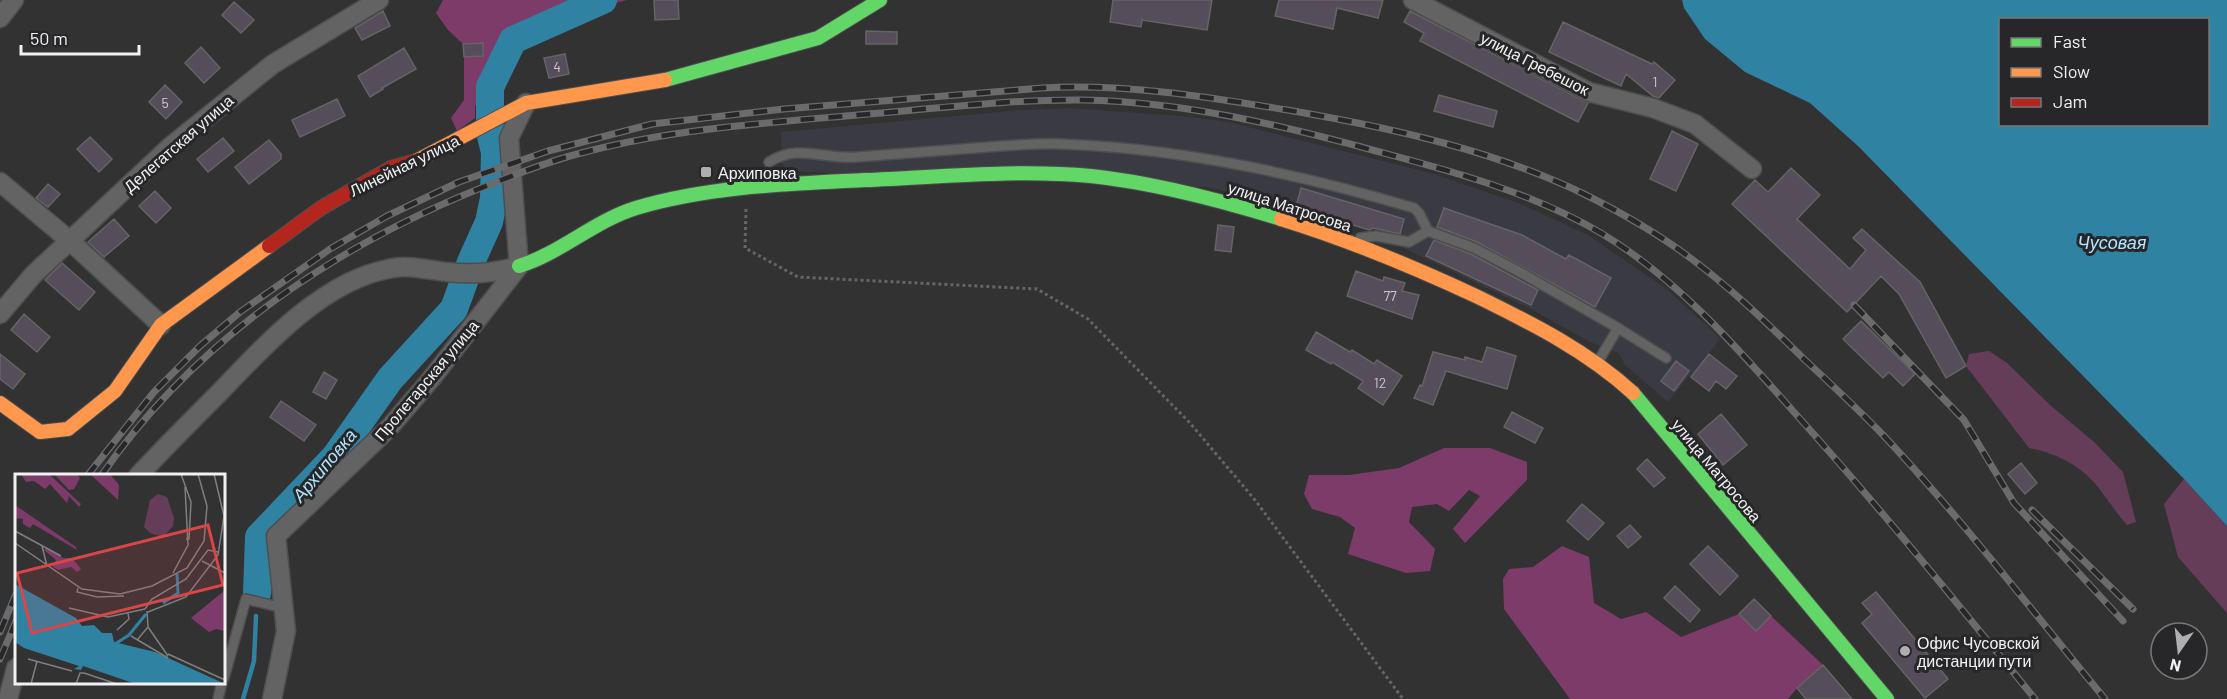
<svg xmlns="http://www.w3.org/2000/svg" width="2227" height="699" font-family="Barlow,sans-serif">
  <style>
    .built { fill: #3a3b42 }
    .green { fill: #663d58 }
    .forest { fill: #7c3b69 }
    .water { fill: #3082a2; fill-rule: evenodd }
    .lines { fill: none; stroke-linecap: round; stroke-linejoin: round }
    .stream { stroke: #3082a2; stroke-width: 4.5 }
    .river { stroke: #3082a2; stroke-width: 28 }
    .building { fill: #564d5b; stroke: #646464; stroke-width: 1.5 }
    .lane-casing { stroke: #4e4e4f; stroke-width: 12 }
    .street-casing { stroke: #4e4e4f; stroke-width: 21 }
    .fast-casing { stroke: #4e4e4f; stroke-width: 16 }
    .slow-casing { stroke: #4e4e4f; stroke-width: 16 }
    .jam-casing { stroke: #4e4e4f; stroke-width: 16 }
    .path { stroke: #656566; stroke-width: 3; stroke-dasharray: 3 3; stroke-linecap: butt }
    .lane { stroke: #636364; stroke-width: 9 }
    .street { stroke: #636364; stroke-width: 18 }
    .fast { stroke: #63d668; stroke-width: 14 }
    .slow { stroke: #ff974d; stroke-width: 14 }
    .jam { stroke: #b3261e; stroke-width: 14 }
    .rail-casing { stroke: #6b6b6c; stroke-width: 7 }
    .rail { stroke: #27272a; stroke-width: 4.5; stroke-dasharray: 14; stroke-linecap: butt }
    .poi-dot { fill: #afafb0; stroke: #27272a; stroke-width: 2 }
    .labels { text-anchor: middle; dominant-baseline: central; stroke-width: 6; stroke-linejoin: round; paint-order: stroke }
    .number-label { font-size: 14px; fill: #cbc9ce }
    .street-label { font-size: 16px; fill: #f2f2f4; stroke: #27272a }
    .poi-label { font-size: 16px; fill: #f2f2f4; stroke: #27272a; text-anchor: start }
    .water-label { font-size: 18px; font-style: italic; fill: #b3e5fd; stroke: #27272a }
    .inset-river { fill: none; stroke: #3082a2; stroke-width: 3 }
    .inset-road { fill: none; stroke: #7f7f80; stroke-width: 1.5 }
    .view { fill: #da4647; fill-opacity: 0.15; stroke: #da4647; stroke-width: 3 }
    .inset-edge { fill: none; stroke: #f2f2f4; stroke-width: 3 }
  </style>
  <rect width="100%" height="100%" fill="#323233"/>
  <path class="built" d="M1069,108L1181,116L1229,122L1434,174L1521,204L1588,235L1668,290L1720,338L1709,354L1737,376L1726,389L1716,382L1709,391L1689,376L1668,402L1625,365L1619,353L1590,342L1529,308L1395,244L1397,235L1374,228L1372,231L1295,208L1207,187L808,172L788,170L782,164L781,132L1022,110Z"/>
  <path class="green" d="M1989,351L2007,363L2050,405L2094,442L2123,472L2136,522L2127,525C2117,514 2110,503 2101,491C2084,467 2056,453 2029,448L1966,366L1969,354Z
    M2184,479L2227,526V613L2178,557L2164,504Z"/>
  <path class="forest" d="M443,0H627L611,4L538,36L514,48L494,89L475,106V118L457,131L451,118L464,100V57L483,56V43L463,44L448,30L436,13Z
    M1444,448H1490L1527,462V480L1465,543L1453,529L1480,496L1469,490L1449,511L1437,504L1412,507L1409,522L1435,549L1430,571L1406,573L1348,554L1355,528L1340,517L1312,509L1304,494L1309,475H1349L1399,468Z
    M1562,546L1589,557L1594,603L1621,619L1646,612L1681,637L1739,614L1756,631L1771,616L1823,665L1797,688L1788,699H1570L1504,609L1503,579L1509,569L1533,567Z"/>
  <path class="water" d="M1682,0H2227V526L2184,479L1859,147L1810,103L1745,72L1705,39L1684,8ZM2000,20H2208V124H2000Z"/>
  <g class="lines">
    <path class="stream" d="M243,699L254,661L256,616"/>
    <path class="river" d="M257,593L259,537L335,457L390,379L454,309L471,262L489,222L494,198L495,152L490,132V87L513,40L603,0"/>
  </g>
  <path class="building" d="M654,0H678L679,19L655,20Z
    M1113,0H1212L1207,30L1142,20L1141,27L1110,22Z
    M1279,0H1383L1378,18L1337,8L1333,29L1275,16Z
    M234,2L254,20L241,33L222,15Z
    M383,11L390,26L362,40L355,28Z
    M1410,11L1588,103L1578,122L1420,41L1424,33L1404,22Z
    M1563,22L1652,64L1654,62L1675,80L1659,98L1653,96L1626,74L1621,86L1549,52Z
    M866,31L897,32V44H866Z
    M483,43V56L464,57L463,44Z
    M201,47L220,68L204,83L185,63Z
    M404,48L416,69L382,88L383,89L370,97L358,76Z
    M565,54L569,74L549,78L544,58Z
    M165,85L182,102L166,119L149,102Z
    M1439,95L1497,111L1493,127L1434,111Z
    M337,99L345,116L300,137L292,120Z
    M1672,131L1698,144L1676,191L1650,179Z
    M90,137L112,159L99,172L77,149Z
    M223,138L234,151L208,172L197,159Z
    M269,140L281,154V159L249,184L235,167Z
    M1791,168L1820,195L1797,219L1850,269L1866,250L1853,238L1862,229L1920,282L1966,366L1946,378L1899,294L1881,276L1847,312L1732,204L1755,180L1768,192Z
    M48,184L60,194L48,207L36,198Z
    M1301,188L1404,219L1400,234L1373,228L1369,230L1296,207Z
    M155,191L171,208L156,223L139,206Z
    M1444,208L1522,235L1566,259L1569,255L1611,278L1595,307L1477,242L1437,227Z
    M114,219L129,236L104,257L88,242Z
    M1218,225L1234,227L1231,252L1215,250Z
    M1434,240L1471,254L1538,290L1531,305L1426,256Z
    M62,263L95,292L79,310L45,280Z
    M1356,271L1383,281L1384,277L1405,283L1402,291L1419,295L1412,319L1347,296Z
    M24,314L50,337L37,352L11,330Z
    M1861,321L1915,374L1903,386L1889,372L1883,378L1843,339Z
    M1316,332L1350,352L1352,350L1374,364L1377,360L1402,376L1383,405L1358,388L1363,381L1332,362L1331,364L1306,350Z
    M1487,347L1516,356L1507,389L1446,371L1433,405L1414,398L1420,385L1422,386L1433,352L1465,360V357L1482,362Z
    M0,354L25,374L13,389L0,379Z
    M1709,354L1737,376L1726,389L1716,381L1709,391L1691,377Z
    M1676,361L1689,371L1674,391L1661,381Z
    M324,372L337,380L326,399L313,392Z
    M281,401L316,425L304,441L270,417Z
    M1512,412L1543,428L1535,443L1504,427Z
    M1721,414L1747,445L1723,465L1698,434Z
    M1647,459L1665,478L1654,487L1637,469Z
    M2021,463L2037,483L2025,494L2008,474Z
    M1582,504L1604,523L1588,540L1567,521Z
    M1630,525L1641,537L1628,548L1617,536Z
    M1708,546L1738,576L1720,595L1690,564Z
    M1675,586L1700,610L1690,622L1664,598Z
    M1876,592L1948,679L1925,698L1862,623L1872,614L1862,603Z
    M1754,599L1771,616L1756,631L1739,614Z
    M1823,665L1852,699H1806L1797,688Z"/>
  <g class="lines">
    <g class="lane-casing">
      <path id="lane" d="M769,162C799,143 824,160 857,157C896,154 935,151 975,148C1003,146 1032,143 1061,144C1180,148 1300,174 1414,208L1419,213L1428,231L1474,248L1518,271L1618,328L1599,360
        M1360,238L1376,236L1409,242L1428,231
        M1618,328L1666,358
        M224,678L246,599L283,608
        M218,699L222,682"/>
    </g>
    <g class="street-casing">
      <path id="street" d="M1413,0L1589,92L1653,108L1695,124L1752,169
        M0,18L14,0
        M0,182L69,240L161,325
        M519,266L509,138L526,103
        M0,314L33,275L171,146L273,64L379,0
        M138,476C165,447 193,419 221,391C266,344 322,282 388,269C408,264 426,270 447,272C471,275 495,273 519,266
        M8,699L16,668
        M272,699L286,631L276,536L389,428L431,379L519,266"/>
    </g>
    <g class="fast-casing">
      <path id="fast" d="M665,80L818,38L880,0
        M519,266C561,253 594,221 636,208C711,186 788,184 865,180C940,177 1016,169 1091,176C1156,183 1220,200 1281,219
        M1633,393L1887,699"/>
    </g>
    <g class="slow-casing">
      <path id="slow" d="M416,161L526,103L665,80
        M1281,219C1349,240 1414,267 1478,297C1533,324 1587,351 1633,393
        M0,403L40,432L68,429L115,391L161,325L269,246"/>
    </g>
    <g class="jam-casing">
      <path id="jam" d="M269,246L321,208L391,168L416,161"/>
    </g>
    <path class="path" d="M746,209L745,248L798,277L1037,289L1088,319L1190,423L1255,500L1403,699"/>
    <use href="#lane" class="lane"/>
    <use href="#street" class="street"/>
    <use href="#fast" class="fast"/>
    <use href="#slow" class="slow"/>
    <use href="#jam" class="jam"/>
    <g class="rail-casing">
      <path id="rail" d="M1854,305L1964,420L2014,503L2123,621
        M87,476L154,392L200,346L240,312L330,249L387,216L459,182L548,151L652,124L784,109L1042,88C1129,83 1214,98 1299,112C1396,129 1495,151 1584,194C1620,212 1657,233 1689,257C1731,288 1768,324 1805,360C1832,385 1859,410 1884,436C1962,519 2032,611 2105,699
        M101,476C197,337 343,240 499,181C527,170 556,159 585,152C674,129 765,123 857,115C932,109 1009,99 1084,100C1185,102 1280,125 1376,151C1454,172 1531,192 1601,233C1676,278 1735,345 1793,411C1877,504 1956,602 2035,699
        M2032,510L2133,609
        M0,632L16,594
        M0,659L16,621"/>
    </g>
    <use href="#rail" class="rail"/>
  </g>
  <g class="poi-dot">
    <rect x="700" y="166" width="12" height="12" rx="3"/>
    <circle cx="1905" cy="651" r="6"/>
  </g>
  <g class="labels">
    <g class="number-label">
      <text x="557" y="66">4</text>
      <text x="1655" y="81">1</text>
      <text x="165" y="102">5</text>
      <text x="1390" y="295">77</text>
      <text x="1380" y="382">12</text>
    </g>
    <g class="street-label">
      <text transform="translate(1535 63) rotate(27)">улица Гребешок</text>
      <text transform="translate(178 143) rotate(-41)">Делегатская улица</text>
      <text transform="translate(404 165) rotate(-26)">Линейная улица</text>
      <text transform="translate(1290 206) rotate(18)">улица Матросова</text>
      <text transform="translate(426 380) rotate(-50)">Пролетарская улица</text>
      <text transform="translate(1717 470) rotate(50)">улица Матросова</text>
    </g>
    <g class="poi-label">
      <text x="718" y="172">Архиповка</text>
      <text x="1917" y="642">Офис Чусовской<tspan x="1917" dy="18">дистанции пути</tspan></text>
    </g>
    <g class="water-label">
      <text x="2112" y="242">Чусовая</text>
      <text transform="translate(324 465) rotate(-50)">Архиповка</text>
    </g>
  </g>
  <g transform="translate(15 474)">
    <rect width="210" height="210" fill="#323233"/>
    <path d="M143,20L152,23L159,44L158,52L148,63L135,59L129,53L135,26Z" fill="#663d58"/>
    <path d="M6,0H34L66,30L64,33L54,22L52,29L35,10L30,15L19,7L11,8ZM39,0H62L65,4L59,15L54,16ZM75,0H95L104,11L103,26ZM0,31L61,73L62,76L18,50L15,54L8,50V45L0,44ZM32,74L48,84H57L66,95L62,98L56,93L43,96L38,93L41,86L29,76ZM210,116V157L201,155L194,158L176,144Z" fill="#7c3b69"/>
    <path d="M0,110L61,144L67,152L79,151L87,159H97L99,168L140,178L210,210H121L68,192L66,196L59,195L64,192L9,174L0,168Z" fill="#3082a2"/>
    <path class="inset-river" d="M148,129L163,119L162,100M100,170L114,161L131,140"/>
    <path class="inset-road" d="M166,0L176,28L174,65H171M0,57L46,82M0,69L67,115L105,120L137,112L172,94L189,67L192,32L183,0M27,72L32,92M187,87L210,99M158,99L173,71L170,13M63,114L62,118L82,123L109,122M54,134L93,143L130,135M130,135L137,125L171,105L193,76L203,78M133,138L171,123L203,81L209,42L199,0M133,153L153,182M102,156L114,145L113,139M116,162L153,184M123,165L133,153L132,137M153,180L210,206M13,185L57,197M16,210L22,187M61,210L65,199H69L102,210"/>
    <path class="view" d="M193,51L208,111L17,159L2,99Z"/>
    <rect width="210" height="210" class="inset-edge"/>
  </g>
  <rect x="1999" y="18" width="210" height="108" fill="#27272a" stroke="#78787b" stroke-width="1.5"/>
  <rect x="2011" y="38" width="30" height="9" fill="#63d668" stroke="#78787b" stroke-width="1.5"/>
  <text x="2053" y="48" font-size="18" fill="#f2f2f4">Fast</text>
  <rect x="2011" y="68" width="30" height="9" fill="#ff974d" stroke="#78787b" stroke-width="1.5"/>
  <text x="2053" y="78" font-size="18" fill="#f2f2f4">Slow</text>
  <rect x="2011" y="98" width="30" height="9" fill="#b3261e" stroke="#78787b" stroke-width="1.5"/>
  <text x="2053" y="108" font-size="18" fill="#f2f2f4">Jam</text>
  <g transform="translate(2179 651) rotate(194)"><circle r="28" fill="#27272a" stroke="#78787b" stroke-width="1.5"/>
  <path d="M0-4.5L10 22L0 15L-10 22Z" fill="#afafb0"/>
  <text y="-9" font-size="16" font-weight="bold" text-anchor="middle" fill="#f2f2f4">N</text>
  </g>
  <path d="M21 45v9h118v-9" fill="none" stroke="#f2f2f4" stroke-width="3"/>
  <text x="30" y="45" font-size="18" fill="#f2f2f4" stroke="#27272a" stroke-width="4.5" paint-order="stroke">50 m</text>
</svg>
